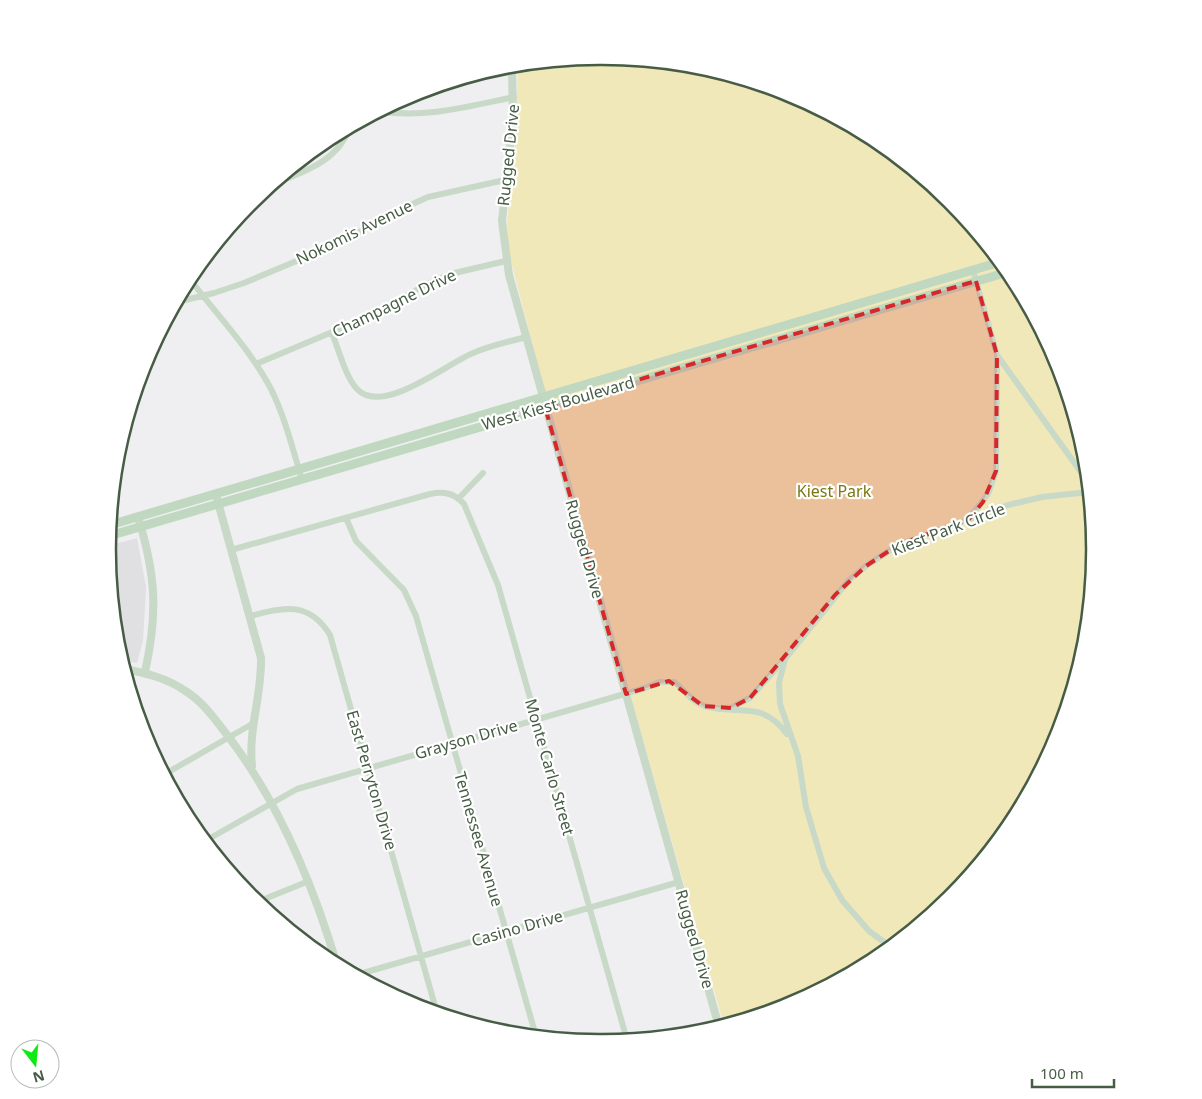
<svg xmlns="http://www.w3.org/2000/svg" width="1202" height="1099" font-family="'Noto Sans',sans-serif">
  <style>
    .education { fill: #e0e0e2 }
    .green { fill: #f1e8ba }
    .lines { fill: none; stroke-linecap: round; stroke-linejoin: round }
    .minor { stroke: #c8d9c7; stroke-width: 6 }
    .tertiary { stroke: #c8d9c7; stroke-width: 8 }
    .secondary { stroke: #c0d8c0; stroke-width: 9 }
    .marked { fill: #d62828; fill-opacity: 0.2; stroke: #d62828; stroke-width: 4; stroke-dasharray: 10 6; stroke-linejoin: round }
    .labels { text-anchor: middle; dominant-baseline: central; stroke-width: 4.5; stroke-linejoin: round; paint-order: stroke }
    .street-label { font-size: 16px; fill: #475c45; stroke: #fff }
    .park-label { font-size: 16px; fill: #7b7712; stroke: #fff }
    .rim { fill: none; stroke: #475c45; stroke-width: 2.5 }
  </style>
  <rect width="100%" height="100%" fill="#efeef1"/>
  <path class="education" d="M137,538L146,587L143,641L137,663L122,660L117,645L108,549V546Z"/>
  <path class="green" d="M601,56L698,66L790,94L875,140L950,201L1011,276L1057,361L1085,454L1094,550L1085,646L1057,739L1011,824L950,898L875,960L789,1005L724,1025L549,409L510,257L507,224L515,144L518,64Z"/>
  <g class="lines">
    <path class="minor" d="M379,111C424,119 470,106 514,97
      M271,185C301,173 338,162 349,128
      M973,270L997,355L1088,482
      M189,278C217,315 250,349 271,389C285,417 293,450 302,480
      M177,302L214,293L244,283L342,242L388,215L428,197L505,180
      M332,333C338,348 346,378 357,389C382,416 445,365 471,354C488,346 508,342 526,337
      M256,364L380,312L423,286L450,274L506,261
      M459,498L483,473
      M346,518L356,541L404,590L416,616L536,1036
      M969,518L988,494L996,471L997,356
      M231,550L430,494C444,491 454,493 464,504L498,585L627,1040
      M251,616C284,606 310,602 330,635L437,1013
      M732,707L750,698L783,661
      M165,774L252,724
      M205,841L297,789L645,688L659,682H674C685,690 691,702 705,706C739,716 761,699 787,734
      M257,902L309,881
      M891,947L869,931L842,900L824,868L806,807L798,756L780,704L779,683L785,659L849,580L866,566L898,545L1008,505L1042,497L1089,492
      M356,975L679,882"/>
    <path class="tertiary" d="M512,65L513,119L502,221L509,275L719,1027
      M216,495L261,658C262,696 248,728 252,766
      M138,517C156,575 158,614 145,672
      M124,669C146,673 166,678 184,690C205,703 216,721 231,740C281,807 313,884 337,965"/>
    <path class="secondary" d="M110,525L1000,262
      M109,536L1008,272"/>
  </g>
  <path class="marked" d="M976,281L997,355L996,471L983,502L969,519L898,545L866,566L835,595L750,698L731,708L703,706L669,681L626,694L545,407Z"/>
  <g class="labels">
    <g class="street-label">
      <text transform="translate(508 155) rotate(-84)">Rugged Drive</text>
      <text transform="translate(354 232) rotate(-26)">Nokomis Avenue</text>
      <text transform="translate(394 303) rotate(-26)">Champagne Drive</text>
      <text transform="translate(558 403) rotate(-16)">West Kiest Boulevard</text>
      <text transform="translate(948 529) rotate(-21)">Kiest Park Circle</text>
      <text transform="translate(585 549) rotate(74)">Rugged Drive</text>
      <text transform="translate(466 739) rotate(-16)">Grayson Drive</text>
      <text transform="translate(550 767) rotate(74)">Monte Carlo Street</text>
      <text transform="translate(372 780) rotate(74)">East Perryton Drive</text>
      <text transform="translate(479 839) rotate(74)">Tennessee Avenue</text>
      <text transform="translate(517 928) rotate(-16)">Casino Drive</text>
      <text transform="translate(695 939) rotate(74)">Rugged Drive</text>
    </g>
    <g class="park-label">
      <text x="834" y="491">Kiest Park</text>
    </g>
  </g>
  <path d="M0 0H1202V1099H0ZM600 65H602A484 484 0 0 1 1086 549V550A484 484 0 0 1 602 1034H600A484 484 0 0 1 116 550V549A484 484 0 0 1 600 65Z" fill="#fff" fill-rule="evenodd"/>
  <path class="rim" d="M600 65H602A484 484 0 0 1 1086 549V550A484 484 0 0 1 602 1034H600A484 484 0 0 1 116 550V549A484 484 0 0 1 600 65Z"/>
  <g transform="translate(35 1064) rotate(164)"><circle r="24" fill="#ffffff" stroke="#b5beb5"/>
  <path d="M0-4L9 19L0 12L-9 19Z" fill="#10e914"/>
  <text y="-8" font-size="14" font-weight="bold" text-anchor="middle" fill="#475c45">N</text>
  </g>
  <path d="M1032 1079v8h82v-8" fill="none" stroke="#475c45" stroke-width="2.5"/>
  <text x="1040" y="1079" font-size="15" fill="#475c45" stroke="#ffffff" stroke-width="4" paint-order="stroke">100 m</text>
</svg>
